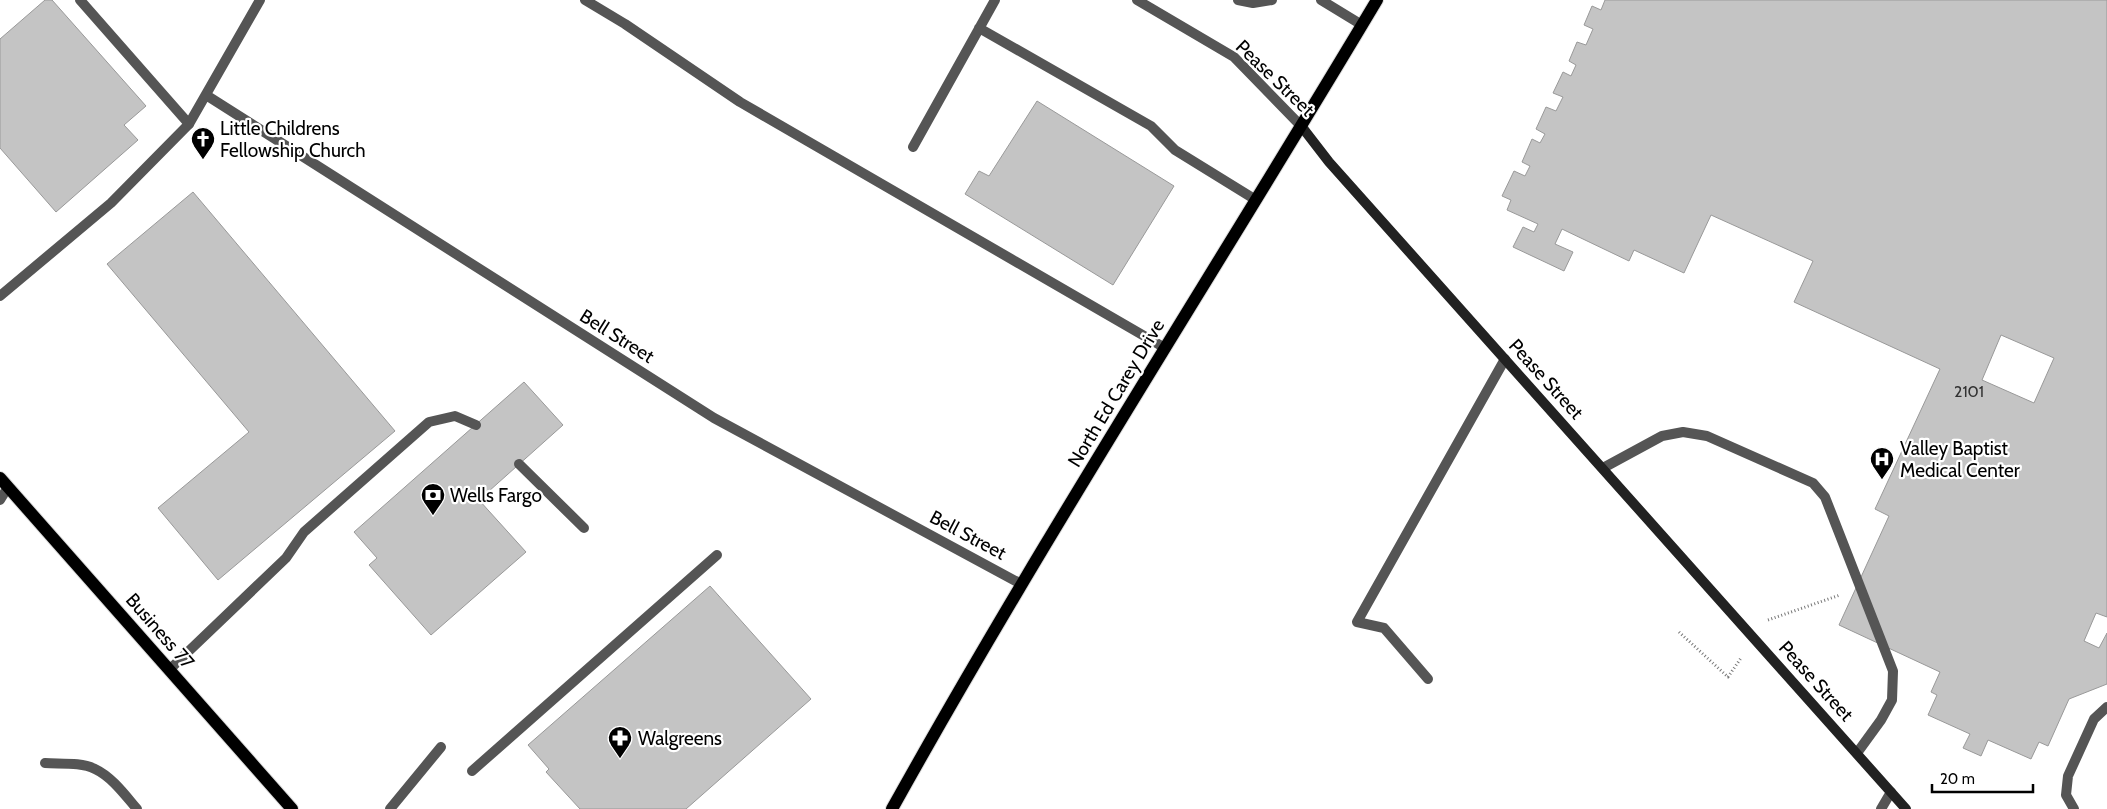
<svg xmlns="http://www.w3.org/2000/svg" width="2107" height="809" font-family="Cabin,sans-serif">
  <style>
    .building { fill: #c4c4c4; stroke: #999; fill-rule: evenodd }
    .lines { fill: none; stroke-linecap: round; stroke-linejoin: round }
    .primary-casing { stroke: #dbdbdb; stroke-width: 14 }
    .path { stroke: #777; stroke-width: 3; stroke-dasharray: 1 2.5; stroke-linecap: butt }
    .lane { stroke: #555; stroke-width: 10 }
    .street { stroke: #555; stroke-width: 10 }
    .secondary { stroke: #222; stroke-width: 10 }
    .primary { stroke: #000; stroke-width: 12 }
    .labels { text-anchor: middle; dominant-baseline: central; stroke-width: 4.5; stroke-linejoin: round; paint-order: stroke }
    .number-label { font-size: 16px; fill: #313131 }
    .street-label { font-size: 19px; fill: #000; stroke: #fff }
    .poi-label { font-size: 19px; fill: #000; stroke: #fff; text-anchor: start }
  </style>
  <rect width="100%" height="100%" fill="#fff"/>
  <path class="building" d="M45,0H52L146,106L124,125L138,140L56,212L0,148V39Z
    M1605,0H2107V617L2096,613L2084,641L2099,648L2107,633V684L2069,699L2048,746L2039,742L2031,759L1988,740L1981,756L1963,748L1970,734L1928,715L1937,695L1931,692L1940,672L1839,625L1889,516L1875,509L1940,369L1794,302L1813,261L1711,215L1684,273L1634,250L1629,261L1562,229L1555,244L1573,252L1564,271L1513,247L1523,227L1534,232L1538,224L1507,210L1511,200L1502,196L1514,171L1525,176L1530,166L1522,162L1532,139L1540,143L1545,134L1536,129L1546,107L1556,111L1563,97L1553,93L1563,72L1571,76L1576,65L1569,61L1577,42L1586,45L1593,29L1584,25L1592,6L1601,10ZM2001,335L2054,358L2034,403L1982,380Z
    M1037,101L1174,186L1113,285L965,194L979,171L989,176Z
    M193,192L395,431L218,580L158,508L249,432L107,264Z
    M524,382L563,425L479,500L526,552L431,635L369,565L377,558L354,532Z
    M710,586L811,699L686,809H580L546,772L549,769L528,745Z"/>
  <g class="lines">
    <g class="primary-casing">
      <path id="primary" d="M0,478L292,809
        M892,809C1045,534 1216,270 1377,0"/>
    </g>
    <path class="path" d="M1768,620L1840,595
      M1679,632L1728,677L1741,658"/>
    <path class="lane" d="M80,0L189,124
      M585,0L625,24L740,102L1165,348
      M1238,0L1253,3L1272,0
      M1321,0L1362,25
      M979,28L1151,126L1175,150L1256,200
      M913,147L995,0
      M519,464L584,528
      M1603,468L1662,436L1683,432L1707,436L1813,483L1825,497L1893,671L1892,700L1881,720L1857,753
      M0,500L8,487
      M169,670L286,558L304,532L429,422L455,416L476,425
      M1428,679L1384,628L1357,622L1505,359
      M45,763C61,764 81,762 95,769C112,777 125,795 137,809
      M472,771L717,555
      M390,809L441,747
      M1881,809L1891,792
      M2074,809L2066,795L2068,776L2094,719L2107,707"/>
    <path class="street" d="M1137,0L1234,57L1302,127
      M206,95L714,418L1021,584
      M0,296L111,203L189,124L260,0"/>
    <path class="secondary" d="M1302,127L1329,162L1906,809"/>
    <use href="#primary" class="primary"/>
  </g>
  <defs>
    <g id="church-pin" transform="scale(1.25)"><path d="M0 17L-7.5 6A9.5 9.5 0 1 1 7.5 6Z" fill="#000" stroke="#fff"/><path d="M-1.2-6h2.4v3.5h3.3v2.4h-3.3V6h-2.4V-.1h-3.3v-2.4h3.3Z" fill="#fff"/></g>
    <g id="hospital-pin" transform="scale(1.25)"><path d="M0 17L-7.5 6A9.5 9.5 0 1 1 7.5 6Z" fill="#000" stroke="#fff"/><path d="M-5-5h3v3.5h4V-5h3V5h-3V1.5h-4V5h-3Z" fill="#fff"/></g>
    <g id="bank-pin" transform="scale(1.25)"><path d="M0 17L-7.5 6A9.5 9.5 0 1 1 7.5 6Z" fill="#000" stroke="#fff"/><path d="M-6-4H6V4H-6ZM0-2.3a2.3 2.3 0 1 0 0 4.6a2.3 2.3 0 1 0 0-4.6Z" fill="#fff"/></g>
    <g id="pharmacy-pin" transform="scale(1.25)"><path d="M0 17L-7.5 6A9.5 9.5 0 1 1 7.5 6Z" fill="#000" stroke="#fff"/><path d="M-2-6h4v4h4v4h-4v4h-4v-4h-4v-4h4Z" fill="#fff"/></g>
  </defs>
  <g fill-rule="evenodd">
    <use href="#church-pin" x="203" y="139"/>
    <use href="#hospital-pin" x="1882" y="459"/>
    <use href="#bank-pin" x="433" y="495"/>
    <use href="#pharmacy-pin" x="620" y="738"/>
  </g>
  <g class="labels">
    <g class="number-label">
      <text x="1969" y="391">2101</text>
    </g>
    <g class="street-label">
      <text transform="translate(1275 78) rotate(44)">Pease Street</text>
      <text transform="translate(617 336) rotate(32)">Bell Street</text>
      <text transform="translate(1546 379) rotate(48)">Pease Street</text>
      <text transform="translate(1116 393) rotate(-59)">North Ed Carey Drive</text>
      <text transform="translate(968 535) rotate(28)">Bell Street</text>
      <text transform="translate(160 631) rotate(49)">Business 77</text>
      <text transform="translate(1816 681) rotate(48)">Pease Street</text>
    </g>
    <g class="poi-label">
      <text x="220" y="128">Little Childrens<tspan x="220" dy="22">Fellowship Church</tspan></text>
      <text x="1900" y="448">Valley Baptist<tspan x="1900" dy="22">Medical Center</tspan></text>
      <text x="450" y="495">Wells Fargo</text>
      <text x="638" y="738">Walgreens</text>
    </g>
  </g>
  <path d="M1932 784v8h101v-8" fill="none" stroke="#000000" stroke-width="2.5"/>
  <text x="1940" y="784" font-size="15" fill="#000000" stroke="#ffffff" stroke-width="4" paint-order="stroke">20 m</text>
</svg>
